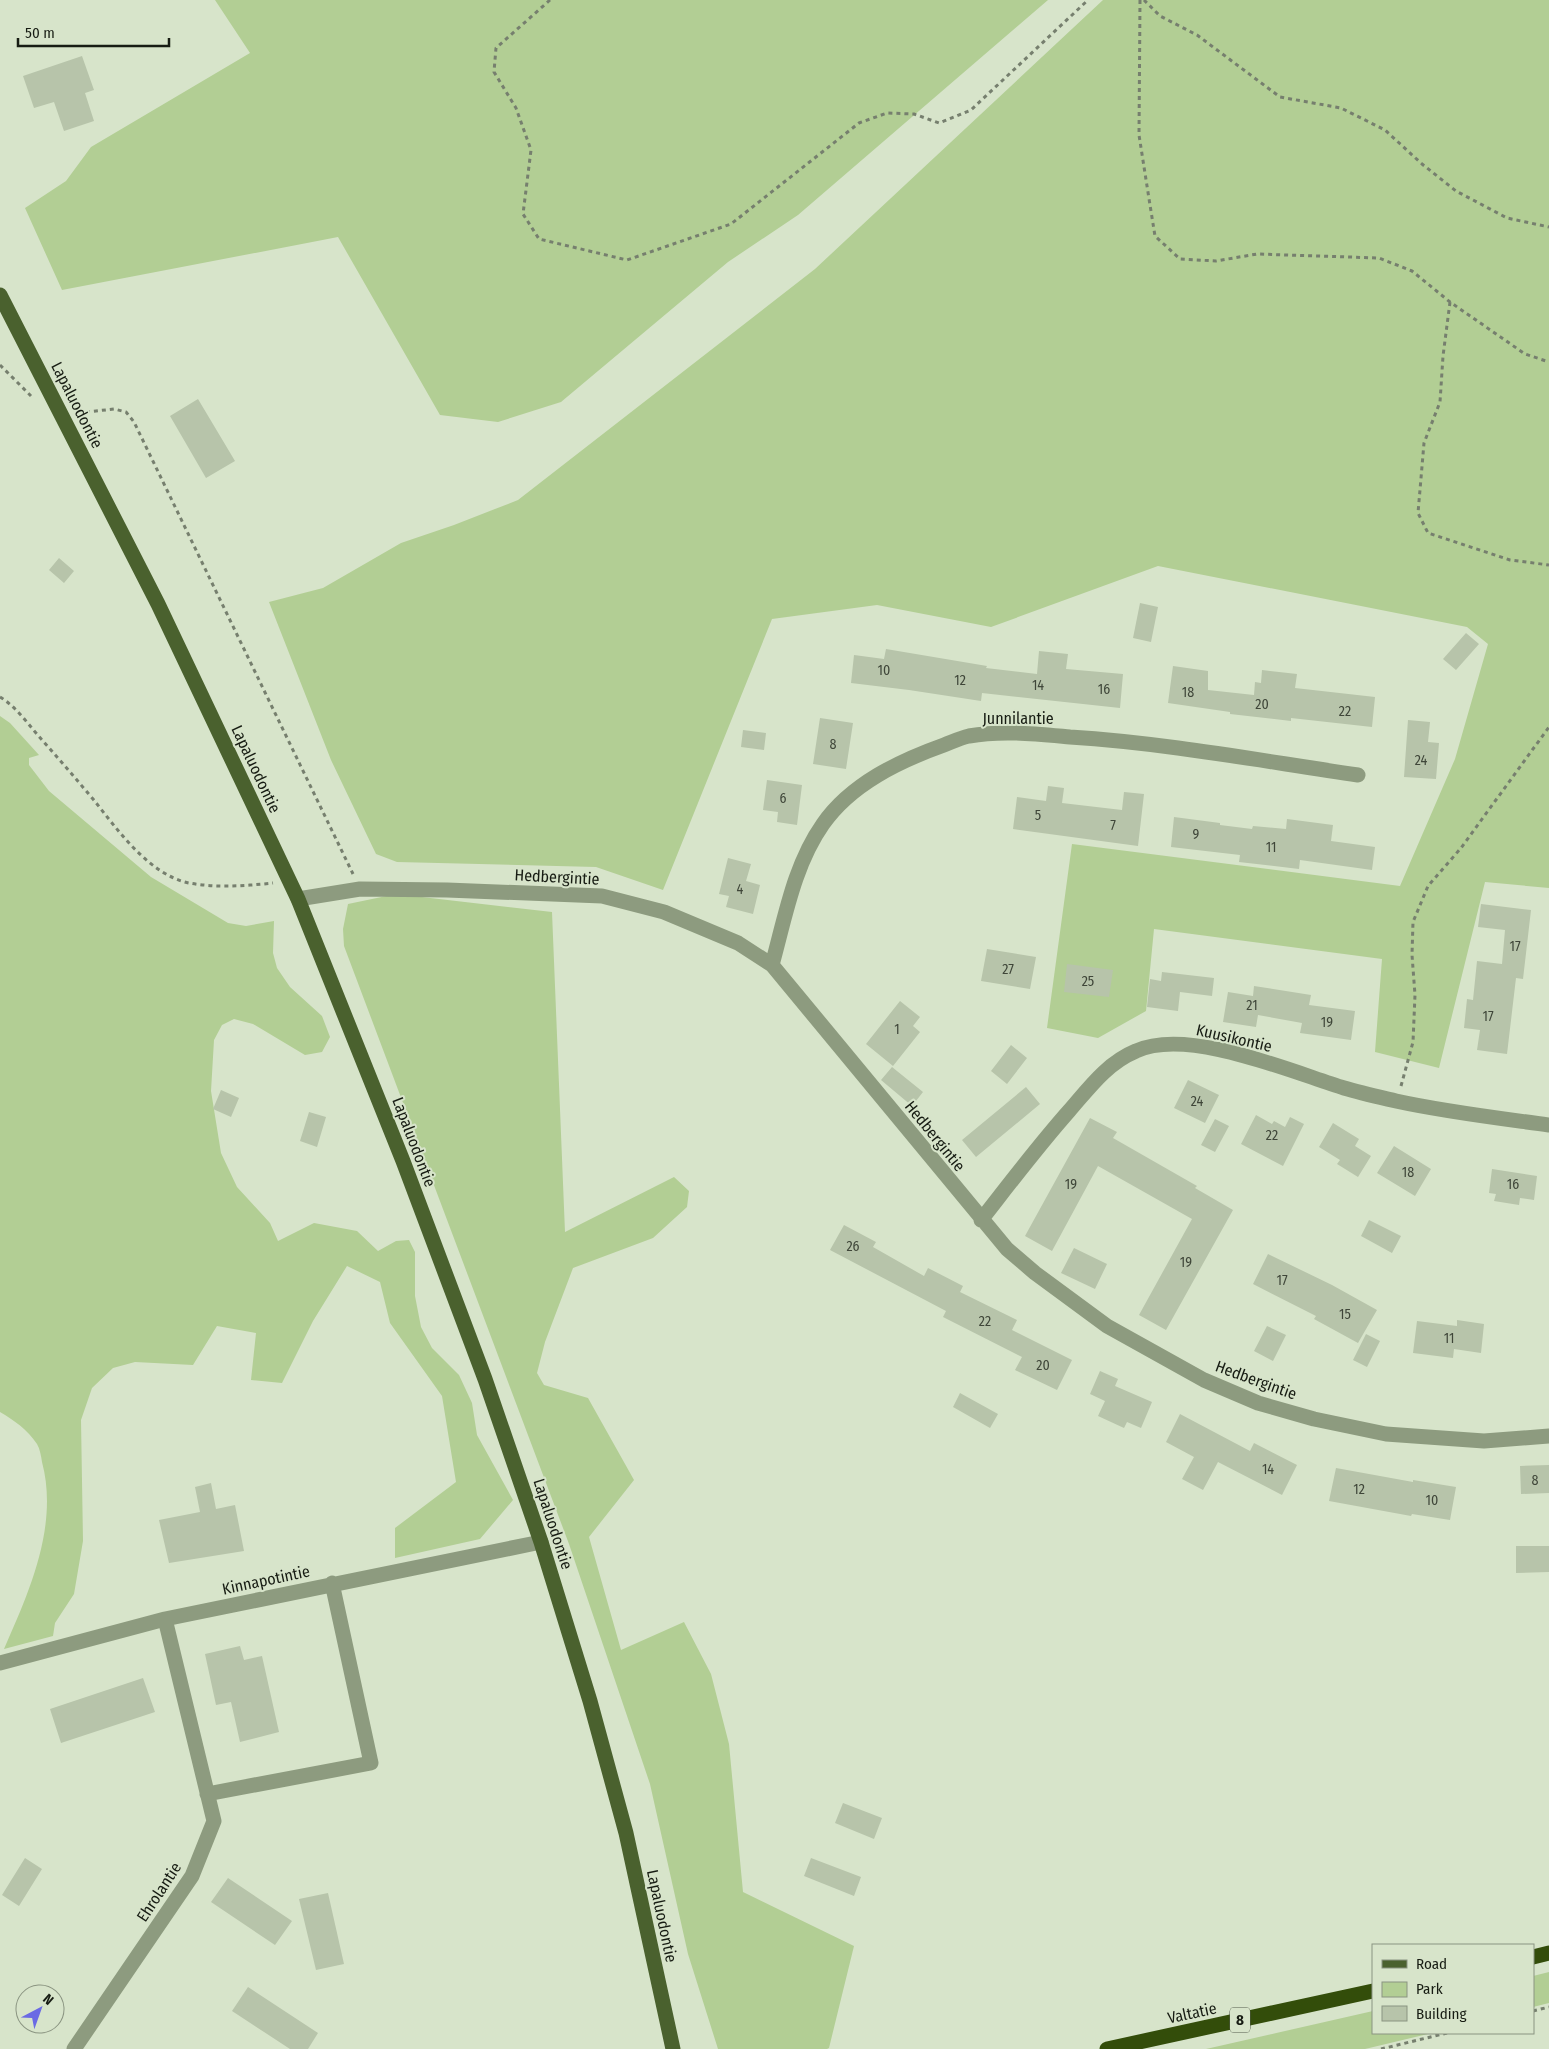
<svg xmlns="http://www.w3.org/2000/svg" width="1549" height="2049" font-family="'Fira Sans Condensed',sans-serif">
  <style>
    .green { fill: #b2ce94 }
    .building { fill: #b7c4aa }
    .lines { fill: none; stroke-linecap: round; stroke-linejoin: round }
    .path { stroke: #767f6e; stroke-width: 3; stroke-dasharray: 4 4; stroke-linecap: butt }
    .minor { stroke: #8d9b7f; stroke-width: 15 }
    .major { stroke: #4a612e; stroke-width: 15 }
    .highway { stroke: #334d0a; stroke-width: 15 }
    .labels { text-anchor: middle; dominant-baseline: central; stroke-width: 4; stroke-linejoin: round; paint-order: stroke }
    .number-label { font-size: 14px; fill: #3f4639 }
    .shield { fill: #d7e4ca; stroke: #51584a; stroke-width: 1 }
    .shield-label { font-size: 15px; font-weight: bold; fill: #171c13 }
    .street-label { font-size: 16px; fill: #171c13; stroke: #d7e4ca }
  </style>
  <rect width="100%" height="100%" fill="#d7e4ca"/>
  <path class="green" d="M215,0H1048L798,215L728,262L561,402L498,422L440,415L338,237L62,290L25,208L66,181L91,147L250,53Z
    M1103,0H1549V888L1485,882L1439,1068L1375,1052L1382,959L1154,929L1146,1011L1098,1038L1047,1028L1072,844L1400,886L1455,759L1488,644L1467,627L1158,566L991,627L877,605L772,619L663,890L596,867L397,862L376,854L331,760L269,602L323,588L401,543L454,525L518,500L815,269Z
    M0,716L10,723L39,755L29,758V765L49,791L151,877L228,923L246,926L274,921L273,953L277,968L290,987L322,1016L330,1037L322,1052L305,1055L253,1024L234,1019L222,1025L214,1040L211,1091L221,1153L237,1187L270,1223L278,1241L314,1223L357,1231L378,1251L396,1241L409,1240L415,1252V1296L421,1327L432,1348L459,1375L472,1403L477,1435L513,1500L480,1539L395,1558V1528L456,1482L442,1396L390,1323L380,1282L347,1266L313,1321L282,1383L251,1380L256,1333L217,1326L193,1365L135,1362L113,1368L92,1388L81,1420L83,1541L74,1594L55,1623L53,1636L4,1649C29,1592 59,1526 42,1462C41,1456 40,1449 37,1444C27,1429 15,1421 0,1412Z
    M396,894L552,912L565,1232L674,1177L689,1191L687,1207L653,1238L573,1268L545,1342L537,1373L544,1385L588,1398L634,1480L589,1537L621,1650L684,1622L711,1674L729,1744L743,1892L854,1946L829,2048L827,2049H718L688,1954L650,1784L569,1544L344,946L343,929L348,904Z
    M1549,1972V2003L1533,2007V1976Z
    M1373,2011V2033H1432L1365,2049H1206Z"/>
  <path class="building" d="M82,56L94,90L85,93L94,121L64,131L54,102L34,108L23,76Z
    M198,399L235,461L206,478L170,416Z
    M59,558L74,571L64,583L49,570Z
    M1140,603L1158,607L1151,642L1133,638Z
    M1466,633L1479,644L1456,670L1443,659Z
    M886,649L987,666L986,668L1037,674L1039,651L1068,654L1066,669L1123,674L1120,708L982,693L981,701L909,690L851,683L854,655L884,659Z
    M1173,666L1208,671V690L1254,695L1255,682L1261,683L1262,670L1297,674L1295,688L1375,697L1372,727L1291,718V721L1230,714V712L1168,703Z
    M820,718L853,723L846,769L813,764Z
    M1408,720L1430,722L1428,742L1439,743L1436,779L1404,777Z
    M743,730L766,733L764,750L741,747Z
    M767,780L802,785L797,825L777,822L778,812L763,810Z
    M1048,786L1064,788L1062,803L1122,810L1124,792L1144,794L1138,846L1013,829L1017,797L1046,801Z
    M1174,817L1220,823V825L1252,829L1253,826L1286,829L1287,819L1333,825L1331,841L1375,847L1372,870L1300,860L1299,869L1239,862L1240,855L1171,847Z
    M728,858L751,864L746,881L760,885L753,914L726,907L729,896L719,894Z
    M1481,904L1531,910L1523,979L1516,978L1507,1054L1477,1050L1480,1030L1464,1028L1467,999L1473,1000L1477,961L1502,964L1505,930L1478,927Z
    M987,949L1036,957L1030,989L981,981Z
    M1067,964L1113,970L1109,997L1064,992Z
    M1162,972L1214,978L1212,996L1180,992L1178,1011L1147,1007L1150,979L1161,981Z
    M1254,986L1311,995L1309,1005L1355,1011L1351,1040L1300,1033L1302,1023L1258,1015L1256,1027L1223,1022L1228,992L1253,996Z
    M900,1001L920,1017L913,1026L920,1032L893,1066L866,1044Z
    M1011,1045L1027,1058L1007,1084L991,1071Z
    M892,1067L923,1092L912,1106L881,1080Z
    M1188,1080L1219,1095L1205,1123L1174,1108Z
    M1026,1087L1040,1104L976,1157L962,1140Z
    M221,1090L239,1098L231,1117L213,1109Z
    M309,1112L326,1117L317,1147L300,1141Z
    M1256,1115L1272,1124L1274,1121L1285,1127L1290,1117L1304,1124L1283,1166L1241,1144Z
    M1090,1118L1117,1132L1113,1138L1197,1186L1195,1188L1233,1210L1166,1330L1139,1315L1192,1219L1098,1166L1052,1251L1025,1236Z
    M1215,1119L1229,1126L1215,1152L1201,1145Z
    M1333,1123L1359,1139L1355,1146L1371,1156L1358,1177L1337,1164L1340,1160L1319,1147Z
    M1394,1146L1431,1169L1415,1196L1377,1173Z
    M1492,1169L1537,1176L1534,1200L1520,1198L1519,1205L1494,1201L1496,1194L1489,1193Z
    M1369,1220L1401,1236L1392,1253L1361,1236Z
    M844,1225L876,1242L873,1247L924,1276L928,1268L963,1286L960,1292L1017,1320L1012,1330L1072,1360L1057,1390L1015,1370L1022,1357L943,1317L946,1311L830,1250Z
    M1074,1248L1107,1264L1095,1289L1061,1273Z
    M1268,1254L1332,1285L1377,1310L1358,1343L1314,1319L1316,1316L1253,1284Z
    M1457,1320L1484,1324L1481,1353L1454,1349L1453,1358L1413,1353L1417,1321L1457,1326Z
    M1267,1326L1286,1335L1273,1361L1254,1351Z
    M1366,1334L1380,1341L1367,1367L1353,1360Z
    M1100,1371L1118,1379L1115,1386L1152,1402L1141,1428L1127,1422L1124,1428L1098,1416L1105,1401L1090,1394Z
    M960,1393L998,1414L990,1428L953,1407Z
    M1180,1414L1250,1451L1254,1443L1297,1465L1282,1495L1218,1462L1203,1490L1182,1479L1194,1457L1166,1442Z
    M1549,1465V1493L1521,1494L1520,1466Z
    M1336,1468L1413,1482V1480L1456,1487L1450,1520L1412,1514L1411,1516L1329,1501Z
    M211,1483L216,1509L235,1505L244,1551L169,1563L159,1520L200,1512L195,1487Z
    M1516,1546H1549V1572L1516,1573Z
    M240,1646L244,1660L262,1656L279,1732L240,1742L231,1702L216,1705L205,1654Z
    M143,1678L155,1712L61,1743L50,1709Z
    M843,1803L882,1818L874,1839L835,1823Z
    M25,1858L42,1869L19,1906L2,1895Z
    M811,1858L861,1877L854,1896L804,1876Z
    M228,1878L292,1921L275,1945L211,1902Z
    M328,1893L344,1964L316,1970L299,1899Z
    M248,1987L318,2033L308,2049H290L232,2011Z"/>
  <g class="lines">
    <path class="path" d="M550,0L496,48L494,72L516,108L531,150L523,214L539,239L627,260L731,224L859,123L887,113L914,114L939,123L971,110L1088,0
      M1140,0L1139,135L1150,205L1155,236L1180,259L1216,261L1257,254L1379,258L1412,271L1450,302L1525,354L1549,362
      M1144,0L1160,16L1197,35L1280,97L1341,108L1385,130L1422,164L1456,191L1507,218L1549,227
      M1450,302L1443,356L1440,402L1424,443L1418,513L1428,533L1510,560L1549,565
      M0,365L31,396
      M78,413L114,409L126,412L134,422L353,874
      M0,697C17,707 30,727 43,741C60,760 76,779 93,799C117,829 149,875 189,883C216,888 245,886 273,883
      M1401,1086L1413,1042L1415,995L1412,955L1413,922L1428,886L1461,848L1549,727
      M1533,2011L1549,2007
      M1381,2049L1447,2033"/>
    <path class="minor" d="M298,899L360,889L447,890L602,896L664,912L738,943L772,965L1007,1249L1035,1273L1107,1326L1204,1380L1258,1403L1314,1419L1386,1434L1484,1441L1549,1436
      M772,965C785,918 794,865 823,824C851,784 899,761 944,745C952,742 960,738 969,736C1002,730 1037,734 1070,737C1166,743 1262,761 1358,775
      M981,1220C1010,1183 1038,1146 1069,1111C1089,1088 1107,1063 1136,1051C1188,1027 1292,1072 1344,1088C1361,1093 1379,1097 1396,1101C1446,1112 1498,1118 1549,1125
      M0,1663L165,1619L541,1542
      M207,1794L371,1763L332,1583
      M74,2049L192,1876L214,1821L165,1619"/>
    <path class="major" d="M0,295L158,604L298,899L403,1161L485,1379L541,1542L590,1701L626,1833L673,2049"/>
    <path class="highway" d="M1533,1957L1549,1953
      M1107,2049L1373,1991"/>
  </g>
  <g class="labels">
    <g class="number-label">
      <text x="884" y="670">10</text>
      <text x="960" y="680">12</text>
      <text x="1038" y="685">14</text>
      <text x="1104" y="689">16</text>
      <text x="1188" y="692">18</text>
      <text x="1262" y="704">20</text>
      <text x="1345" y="711">22</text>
      <text x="833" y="744">8</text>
      <text x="1421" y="760">24</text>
      <text x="783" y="798">6</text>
      <text x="1038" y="815">5</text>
      <text x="1113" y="825">7</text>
      <text x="1196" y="834">9</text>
      <text x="1271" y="847">11</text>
      <text x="740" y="889">4</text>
      <text x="1515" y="946">17</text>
      <text x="1008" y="969">27</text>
      <text x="1088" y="981">25</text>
      <text x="1252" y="1005">21</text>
      <text x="1488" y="1016">17</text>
      <text x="1327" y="1022">19</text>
      <text x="897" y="1029">1</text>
      <text x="1197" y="1101">24</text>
      <text x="1272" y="1135">22</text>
      <text x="1408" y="1172">18</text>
      <text x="1071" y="1184">19</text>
      <text x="1513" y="1184">16</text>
      <text x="853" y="1246">26</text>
      <text x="1186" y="1262">19</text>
      <text x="1282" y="1280">17</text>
      <text x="1345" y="1314">15</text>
      <text x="985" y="1321">22</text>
      <text x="1449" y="1338">11</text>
      <text x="1043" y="1365">20</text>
      <text x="1268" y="1469">14</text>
      <text x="1535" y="1480">8</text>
      <text x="1359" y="1489">12</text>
      <text x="1432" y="1500">10</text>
    </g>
    <rect class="shield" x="1230" y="2007.5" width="20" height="25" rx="4"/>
    <g class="shield-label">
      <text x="1240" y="2020">8</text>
    </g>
    <g class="street-label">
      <text transform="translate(77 405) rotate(63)">Lapaluodontie</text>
      <text x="1018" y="718">Junnilantie</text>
      <text transform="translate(256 769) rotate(65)">Lapaluodontie</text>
      <text transform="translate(557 877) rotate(3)">Hedbergintie</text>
      <text transform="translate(1234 1038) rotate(13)">Kuusikontie</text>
      <text transform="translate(935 1136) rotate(51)">Hedbergintie</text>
      <text transform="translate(414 1142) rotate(69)">Lapaluodontie</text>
      <text transform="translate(1256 1380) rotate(20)">Hedbergintie</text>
      <text transform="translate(553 1524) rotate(72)">Lapaluodontie</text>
      <text transform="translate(266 1580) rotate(-12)">Kinnapotintie</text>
      <text transform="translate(159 1892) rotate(-57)">Ehrolantie</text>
      <text transform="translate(662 1916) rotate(78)">Lapaluodontie</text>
      <text transform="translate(1192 2013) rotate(-12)">Valtatie</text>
    </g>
  </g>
  <rect x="1372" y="1944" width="162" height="90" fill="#d7e4ca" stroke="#8a9481"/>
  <rect x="1382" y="1960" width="25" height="8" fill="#4a612e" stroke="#8a9481"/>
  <text x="1416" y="1969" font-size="15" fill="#171c13">Road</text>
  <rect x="1382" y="1982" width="25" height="15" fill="#b2ce94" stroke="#8a9481"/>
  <text x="1416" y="1994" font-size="15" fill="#171c13">Park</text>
  <rect x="1382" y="2006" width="25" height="15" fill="#b7c4aa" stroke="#8a9481"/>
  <text x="1416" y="2019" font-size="15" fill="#171c13">Building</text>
  <g transform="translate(40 2009) rotate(41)"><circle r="24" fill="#d7e4ca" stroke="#8a9481"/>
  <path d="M0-4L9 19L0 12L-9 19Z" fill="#6a6ae4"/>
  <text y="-8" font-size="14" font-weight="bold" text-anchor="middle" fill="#171c13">N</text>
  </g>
  <path d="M18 38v8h151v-8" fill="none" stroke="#171c13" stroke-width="2.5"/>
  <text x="25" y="38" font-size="15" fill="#171c13" stroke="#d7e4ca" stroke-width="4" paint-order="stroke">50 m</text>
</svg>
